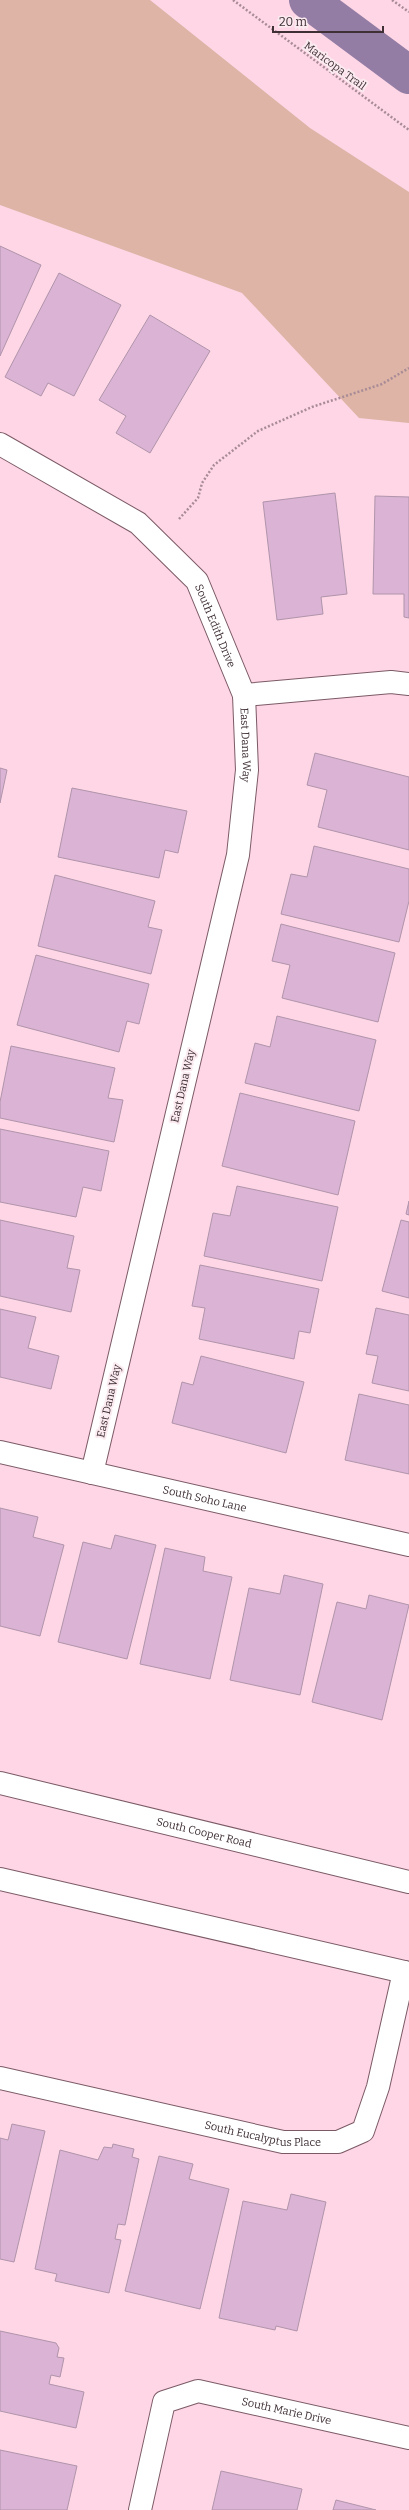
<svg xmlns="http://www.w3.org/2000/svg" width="409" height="2510" font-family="Bitter,serif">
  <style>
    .green { fill: #ddb4a5 }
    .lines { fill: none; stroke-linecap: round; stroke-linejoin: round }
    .canal { stroke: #937da5; stroke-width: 38 }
    .building { fill: #dbb3d4; stroke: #b094ab }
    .street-casing { stroke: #7b5a66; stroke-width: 24 }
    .secondary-casing { stroke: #7b5a66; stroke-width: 24 }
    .path { stroke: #a88b96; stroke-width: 2.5; stroke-dasharray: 2 2; stroke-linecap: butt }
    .street { stroke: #fff; stroke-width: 22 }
    .secondary { stroke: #fff; stroke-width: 22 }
    .labels { text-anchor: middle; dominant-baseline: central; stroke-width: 4; stroke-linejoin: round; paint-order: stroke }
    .street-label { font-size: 11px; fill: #3f3035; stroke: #fbebf1 }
  </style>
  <rect width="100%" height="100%" fill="#fed6e5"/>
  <path class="green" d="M0,0H150L310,128L409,192V423L359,418L242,293L0,205Z"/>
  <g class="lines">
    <path class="canal" d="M308,0L409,75"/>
  </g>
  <path class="building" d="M0,246L41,265L0,356Z
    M59,273L121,305L74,396L48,383L41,396L5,377Z
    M150,315L210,351L150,453L116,433L126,416L99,400Z
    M335,493L347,594L321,597L323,614L277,620L263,502Z
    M375,496L409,497V618L404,617V594H373Z
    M315,753L409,777V850L318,827L327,790L307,785Z
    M0,768L7,770L0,803Z
    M72,788L187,811L178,853L165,850L159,878L58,857Z
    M314,846L409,869V901L399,942L281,914L291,874L307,877Z
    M55,875L155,901L148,927L162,930L151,974L38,946Z
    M281,924L395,953L378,1022L282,998L290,965L272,961Z
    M36,955L149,984L139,1024L127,1021L119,1052L17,1025Z
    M277,1016L376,1040L359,1111L245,1083L255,1043L270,1047Z
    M11,1046L115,1068L108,1098L123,1100L114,1142L0,1118V1102Z
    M240,1093L355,1121L338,1195L222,1166Z
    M0,1129L109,1151L101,1191L83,1187L76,1217L0,1202Z
    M237,1186L338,1207L322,1281L204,1256L213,1213L230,1216Z
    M409,1201V1215L406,1214Z
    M0,1220L74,1236L67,1268L80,1270L71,1312L0,1296Z
    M401,1220L409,1222V1298L382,1291Z
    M200,1265L319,1289L310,1333L299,1331L294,1359L199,1339L205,1308L192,1306Z
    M376,1308L409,1315V1391L372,1383L378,1356L366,1354Z
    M0,1309L36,1317L28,1348L59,1356L51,1389L0,1377Z
    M201,1356L304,1382L286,1453L172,1423L182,1382L193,1385Z
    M359,1394L409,1405V1474L345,1460Z
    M0,1508L38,1517L33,1537L64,1545L40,1636L0,1626Z
    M115,1535L156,1545L127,1659L58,1642L83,1542L111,1549Z
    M165,1548L205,1557L203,1571L232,1577L210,1679L140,1664Z
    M284,1575L323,1584L300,1695L230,1680L249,1588L280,1594Z
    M369,1595L409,1605L382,1720L312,1702L337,1602L366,1609Z
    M12,2124L45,2131L14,2262L0,2259V2138L8,2140Z
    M113,2144L134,2149L132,2157L139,2159L125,2225L118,2224L115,2239L121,2240L109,2293L55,2281L57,2274L35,2269L60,2150L98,2160L104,2147L112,2148Z
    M159,2156L193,2164L189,2179L229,2189L200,2309L125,2291Z
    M291,2194L326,2202L297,2331L276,2326L275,2330L219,2318L243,2201L287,2210Z
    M0,2331L56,2343L59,2348L57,2357L64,2358L60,2377L51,2375L49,2384L84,2392L76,2428L0,2411Z
    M0,2450L77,2466L67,2510H0Z
    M221,2471L302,2489L297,2510H212Z
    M336,2500L376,2510H333Z"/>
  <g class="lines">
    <g class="street-casing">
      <g id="street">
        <path id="s1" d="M0,444L138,523L197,581L244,695L247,770L238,855L92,1473"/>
        <path d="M244,695L391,682L409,684"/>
        <path id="s2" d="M0,1452L409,1545"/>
        <path id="s3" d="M0,2078L283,2142H338L363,2131L378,2087L404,1972"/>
        <path id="s4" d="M140,2510L164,2402L198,2391L409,2438"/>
      </g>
    </g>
    <g class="secondary-casing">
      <g id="secondary">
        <path id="s5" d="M0,1783L409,1882"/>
        <path d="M0,1879L409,1973"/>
      </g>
    </g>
    <path class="path" d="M233,0L409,130
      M392,0L409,12
      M179,519L198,498L202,483L214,465L258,431L312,407L382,384L409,368"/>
    <use href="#street" class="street"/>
    <use href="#secondary" class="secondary"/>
  </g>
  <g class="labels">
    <g class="street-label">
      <text transform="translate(335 66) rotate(36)">Maricopa Trail</text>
      <text stroke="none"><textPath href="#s1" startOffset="290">South Edith Drive</textPath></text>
      <text stroke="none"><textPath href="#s1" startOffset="415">East Dana Way</textPath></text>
      <text transform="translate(183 1086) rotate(-77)">East Dana Way</text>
      <text transform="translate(109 1401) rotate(-77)">East Dana Way</text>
      <text stroke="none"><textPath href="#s2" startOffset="210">South Soho Lane</textPath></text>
      <text stroke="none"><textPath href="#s5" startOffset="210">South Cooper Road</textPath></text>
      <text stroke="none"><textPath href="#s3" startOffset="269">South Eucalyptus Place</textPath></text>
      <text stroke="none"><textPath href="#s4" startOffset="237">South Marie Drive</textPath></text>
    </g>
  </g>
  <path d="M273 26v6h110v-6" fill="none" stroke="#3f3035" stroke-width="2"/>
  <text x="279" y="26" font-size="12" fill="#3f3035" stroke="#fbebf1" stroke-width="3" paint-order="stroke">20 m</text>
</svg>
